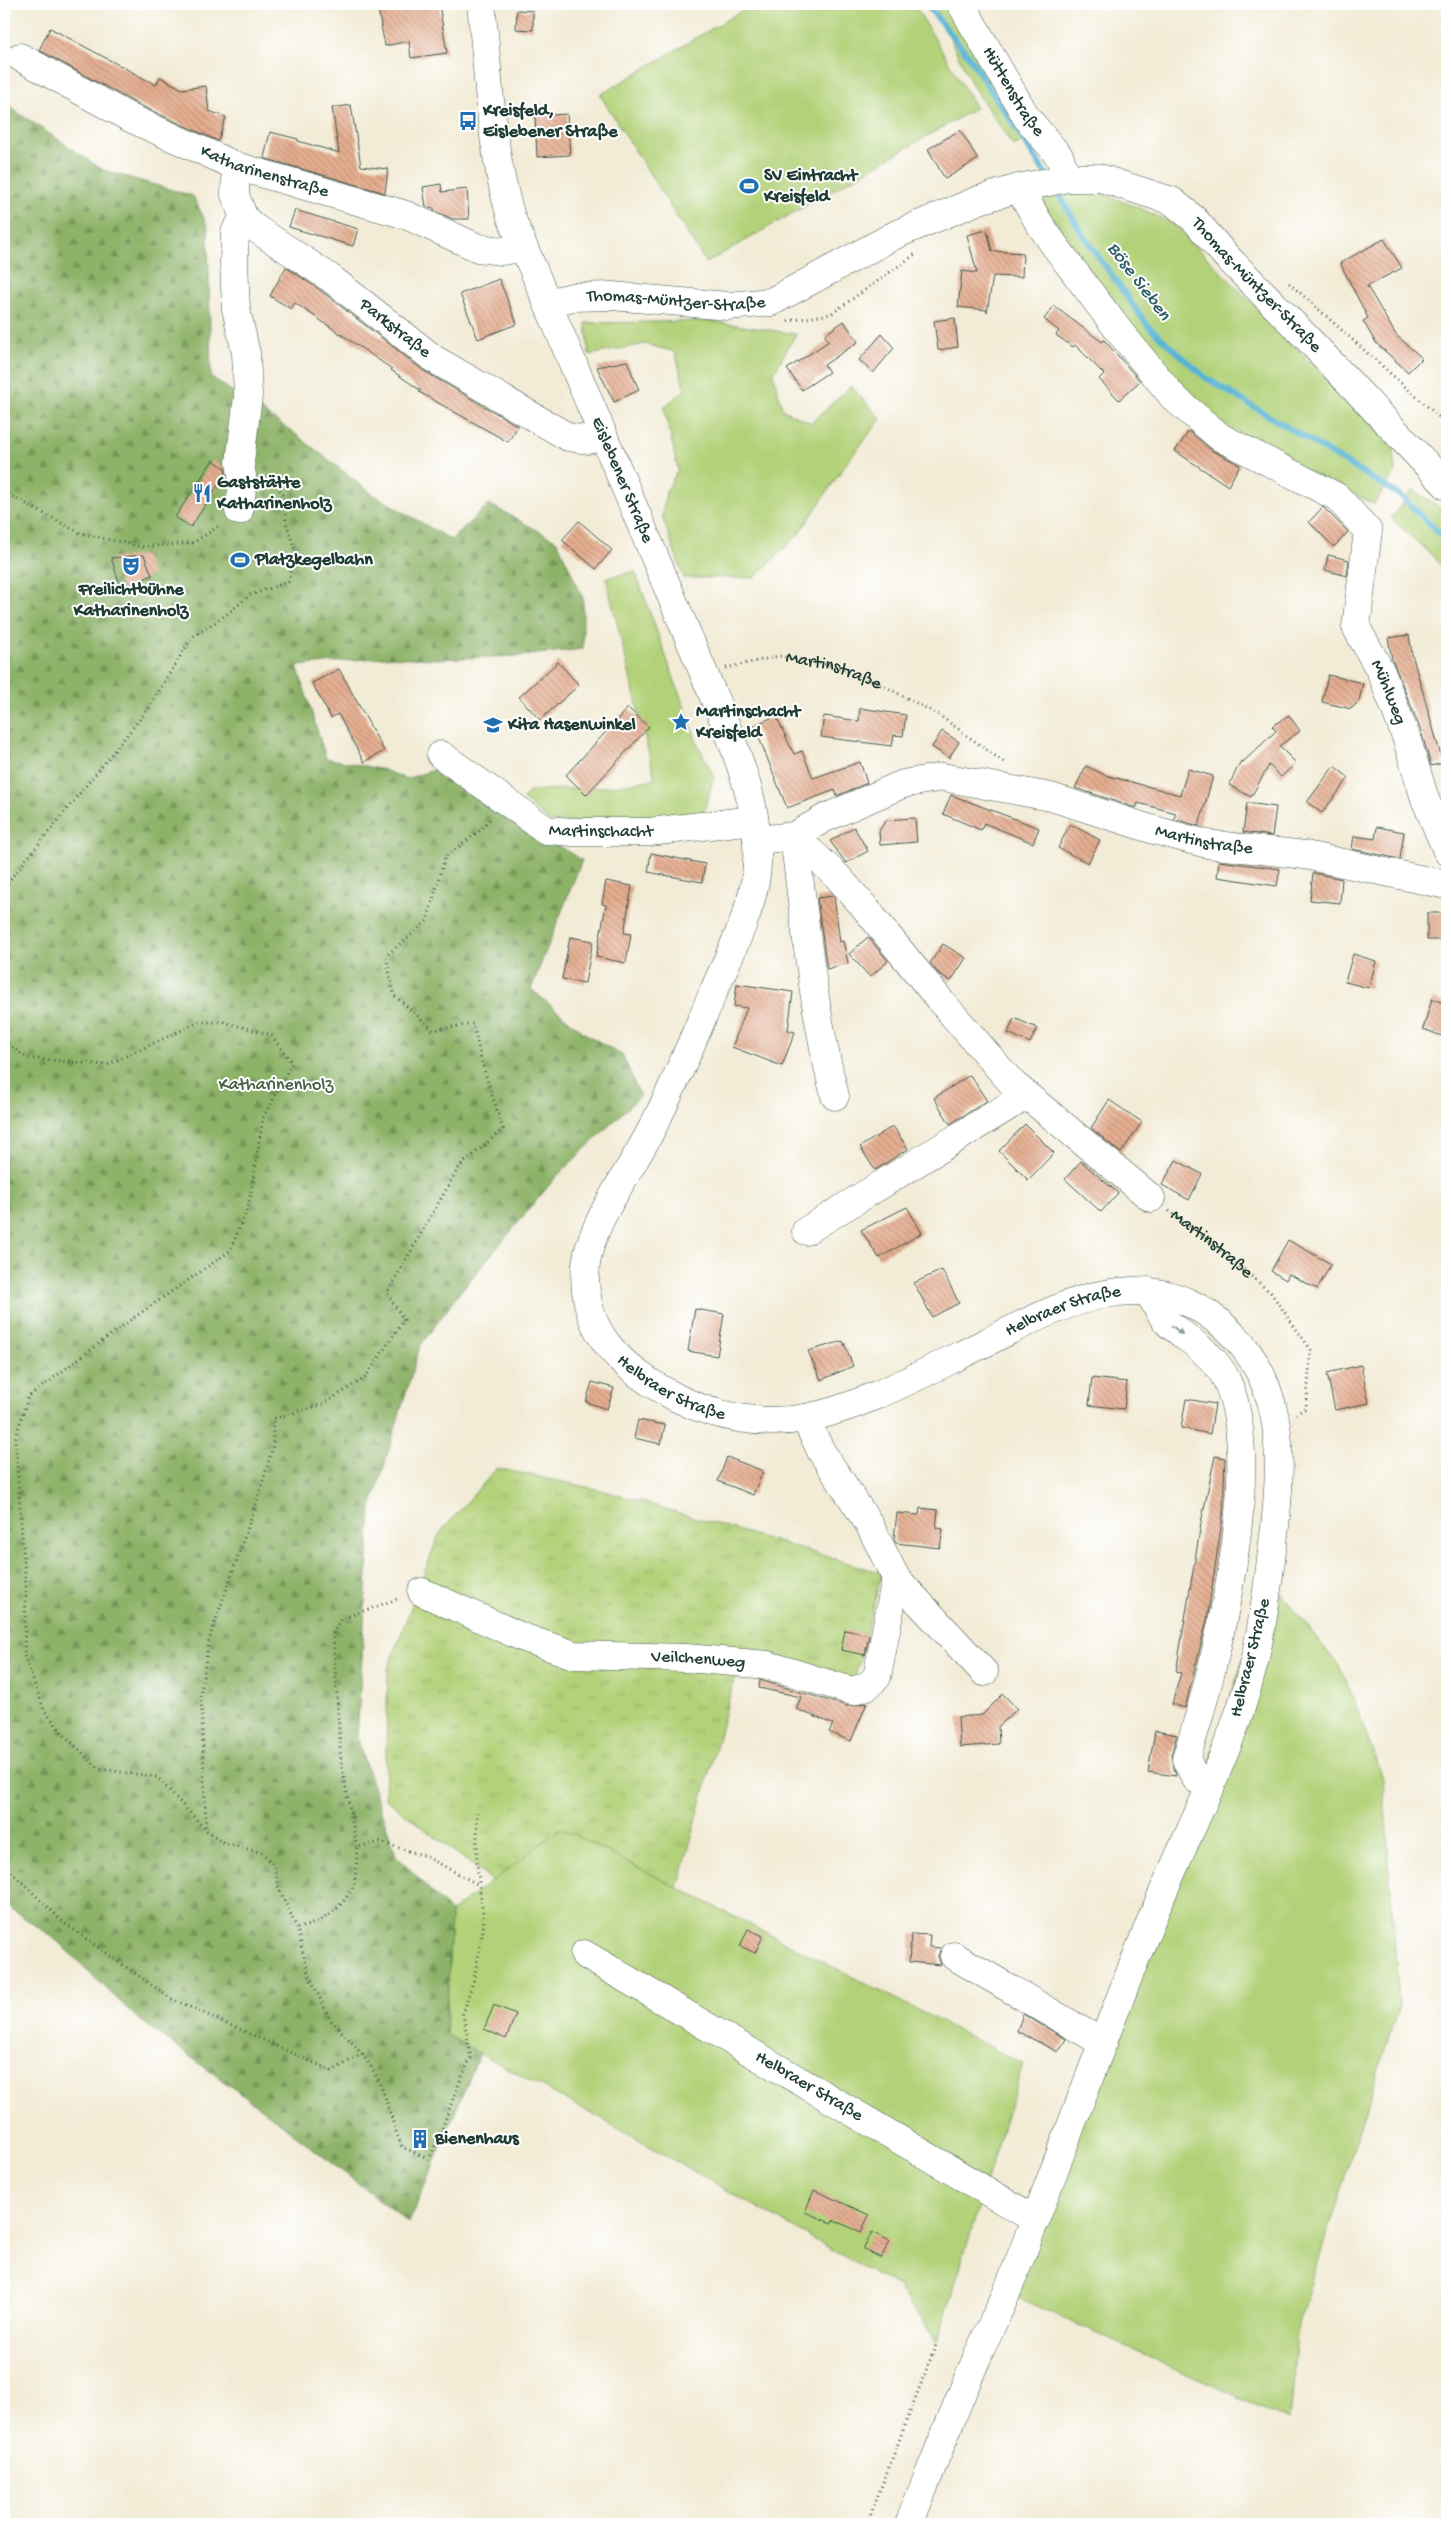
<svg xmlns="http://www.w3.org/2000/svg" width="1451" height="2528" font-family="'Gochi Hand',sans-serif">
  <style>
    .green { fill: #b2d178; stroke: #688756 }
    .forest { fill: url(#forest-firs); stroke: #56784e }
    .park { fill: url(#park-tufts); stroke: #688756 }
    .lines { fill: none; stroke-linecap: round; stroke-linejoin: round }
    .stream { stroke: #54b3d3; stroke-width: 6 }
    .building { fill: url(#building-back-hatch) }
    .minor-casing { stroke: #3f574c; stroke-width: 29 }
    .major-casing { stroke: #3f574c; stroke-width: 29 }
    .path { stroke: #3f574c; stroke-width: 3; stroke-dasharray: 1 4; stroke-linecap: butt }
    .minor { stroke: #fff; stroke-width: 28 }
    .major { stroke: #fff; stroke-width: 28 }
    .oneway { fill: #8f9e9a }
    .labels { text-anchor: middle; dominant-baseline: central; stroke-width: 4; stroke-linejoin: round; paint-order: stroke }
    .street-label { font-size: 18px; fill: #1f3d34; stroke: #fff }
    .poi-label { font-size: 18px; font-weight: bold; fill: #1f3d34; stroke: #fff; text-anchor: start }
    .park-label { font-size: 18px; fill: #446245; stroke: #fff }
    .water-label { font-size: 19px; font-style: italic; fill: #2f6064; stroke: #fff }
  </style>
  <defs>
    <pattern id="forest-firs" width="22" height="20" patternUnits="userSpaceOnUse" patternTransform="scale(1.25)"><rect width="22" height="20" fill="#8db368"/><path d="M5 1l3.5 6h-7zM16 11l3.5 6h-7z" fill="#739356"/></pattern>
    <pattern id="park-tufts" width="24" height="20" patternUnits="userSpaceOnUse" patternTransform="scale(1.25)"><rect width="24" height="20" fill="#b2d178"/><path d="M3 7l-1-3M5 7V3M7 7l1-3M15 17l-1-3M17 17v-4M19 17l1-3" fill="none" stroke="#99b468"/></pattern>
    <pattern id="building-back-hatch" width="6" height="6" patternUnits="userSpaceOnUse" patternTransform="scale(1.25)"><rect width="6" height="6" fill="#e6ae91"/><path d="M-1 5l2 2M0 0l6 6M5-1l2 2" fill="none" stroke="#ba8f77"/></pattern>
  </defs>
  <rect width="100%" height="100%" fill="#fff"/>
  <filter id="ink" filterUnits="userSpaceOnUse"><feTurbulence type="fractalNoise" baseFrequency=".02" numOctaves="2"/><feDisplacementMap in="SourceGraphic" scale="10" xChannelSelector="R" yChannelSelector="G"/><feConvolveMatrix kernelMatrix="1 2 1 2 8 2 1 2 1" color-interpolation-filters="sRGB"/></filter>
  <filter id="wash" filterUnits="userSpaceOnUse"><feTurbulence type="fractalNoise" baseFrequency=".0096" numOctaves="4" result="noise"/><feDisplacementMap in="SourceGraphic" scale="20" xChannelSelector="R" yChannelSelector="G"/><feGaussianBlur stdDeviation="1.12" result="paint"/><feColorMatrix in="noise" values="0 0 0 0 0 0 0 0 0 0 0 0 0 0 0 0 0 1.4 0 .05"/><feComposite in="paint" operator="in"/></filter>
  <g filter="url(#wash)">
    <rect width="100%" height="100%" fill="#f2ebd5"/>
    <path class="green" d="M753,4H914L976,108L706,263L600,95Z
      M934,4H951L1031,138L1013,146L972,85Z
      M1066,189L1095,191L1142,209L1175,225L1394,448L1395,473L1374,504L1306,470L1215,419L1165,375L1038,198Z
      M710,321L796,334L773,374L783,410L811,423L851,386L881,419L845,465L799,534L754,578H684L662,516L666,492L678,470L664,407L685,390L675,352L645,344L589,355L586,323Z
      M1413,490L1447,512V574L1435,558L1391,518Z
      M635,571L698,745L714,777L701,822H550L523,799L530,791L614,786L655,779L606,578Z
      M1270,1579L1342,1670L1383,1778L1399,2005L1298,2324L1289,2420L1014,2296L1172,1871Z
      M561,1828L1023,2064L937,2342L898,2287L603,2120L446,2035L451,1912Z"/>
    <path class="forest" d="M4,103L103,170L193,196L208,227L211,377L294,433L371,493L451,540L489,504L557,541L583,598V649L520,656L434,659L384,657L297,666L326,758L384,770L406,779L442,767L488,804L582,860L531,989L583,1032L623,1056L640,1096L556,1177L460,1292L420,1346L371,1509L357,1739L396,1855L451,1912L446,2034L480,2053L409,2223L266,2112L137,2018L55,1939L4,1904Z"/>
    <path class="park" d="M497,1468L605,1491L882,1573L854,1681L741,1654L678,1888L561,1828L493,1881L385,1799L388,1668L439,1534Z"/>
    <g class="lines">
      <path class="stream" d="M926,4L967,54L1047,176
        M1055,188L1083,235L1148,326L1206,378L1401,496L1447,541"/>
    </g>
    <g id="blocks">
      <path class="building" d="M377,4H439L447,53L411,58L409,41L385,46Z
        M517,10L533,11V30L516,29Z
        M50,28L156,85L160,77L182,89L206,86L209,111L226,117L218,141L137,104L39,50Z
        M351,105L361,166L388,169L385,193L264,158L270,132L298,139V141L339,153L332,108Z
        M567,114L570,155L537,157L535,116Z
        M960,130L978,159L945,179L928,149Z
        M441,184L442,192L467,189L469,219H453L434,211V208L426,207L423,187Z
        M295,210L358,229L353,246L289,227Z
        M987,230L992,251L1023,253L1022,277L993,276L987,312V310L958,307L962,271L977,273L967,235Z
        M1384,239L1402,268L1367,286L1396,335L1422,358L1408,372L1376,343L1363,321L1368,318L1340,263Z
        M286,267L320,290L424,371L518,426L508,442L419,392L420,390L391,370L392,369L295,303L291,309L270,296Z
        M499,279L517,324L478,339L460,294Z
        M1054,306L1102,342L1104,340L1140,381L1119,400L1099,379L1104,374L1075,345L1073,347L1056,335L1059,331L1044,319Z
        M955,318L958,347L938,350L934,321Z
        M844,321L858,342L824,365L829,372L802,390L787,369L829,341L824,335Z
        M882,334L894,348L873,373L859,360Z
        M627,361L639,390L614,402L597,367Z
        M1189,431L1213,451L1240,465L1228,486L1175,451Z
        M213,460L225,468L226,473L191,527L175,517Z
        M1323,507L1348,532L1334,547L1309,522Z
        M579,521L612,550L596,569L562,540Z
        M144,555L152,575L122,590L111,558Z
        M1328,555L1349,560L1347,576L1325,570Z
        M1409,635L1412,654L1443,763L1431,766L1421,731L1392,659L1388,638Z
        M558,662L579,685L540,720L519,697Z
        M339,669L384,751L364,762L338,714L331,718L312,683Z
        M1328,675L1363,683L1359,701L1351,709L1322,702Z
        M628,708L649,727L586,795L566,775Z
        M860,708L906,715L903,736L894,735L892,746L821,737L824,716L859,721Z
        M1289,715L1300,731L1279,746L1296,763L1281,777L1269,765L1251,797L1229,785L1241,761L1243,762L1276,731L1272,726Z
        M776,716L794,754L802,751L813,778L860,762L867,783L837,796L835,790L787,808L754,725Z
        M942,731L959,742L949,758L932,747Z
        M1086,766L1105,775L1180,795L1188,769L1213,776L1199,826L1174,819L1176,813L1138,803L1136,808L1075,788Z
        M1334,766L1349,778L1322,813L1307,802Z
        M951,795L1039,828L1033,843L984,823L981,830L943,814Z
        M1247,803L1276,807L1272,836L1243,832Z
        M915,818L917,842L880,845L879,831L886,820Z
        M1070,824L1100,840L1088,863L1058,848Z
        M854,827L868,851L846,863L830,841Z
        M1377,827L1404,832L1400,859L1352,849L1354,836L1375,839Z
        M651,853L705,864L702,882L648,872Z
        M1219,861L1280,869L1277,886L1217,877Z
        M1313,873L1342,879L1340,903L1310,900Z
        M606,881L632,886L624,933L631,934L626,963L596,957L606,905L602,904Z
        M834,896L840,942L843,941L848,963L827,969L817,898Z
        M1427,913H1447V940H1427Z
        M570,937L593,941L585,983L562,979Z
        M868,937L888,961L870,977L849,954Z
        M943,944L966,958L951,981L938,973L930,963Z
        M1353,954L1376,961L1369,988L1345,982Z
        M737,984L793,992L788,1030L795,1032L782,1066L732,1047L747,1008L734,1006Z
        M1432,999L1447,1004V1038L1423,1029Z
        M1014,1018L1037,1028L1030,1043L1008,1033Z
        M970,1075L987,1101L950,1124L934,1098Z
        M1109,1100L1142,1122L1121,1153L1091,1128Z
        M1025,1124L1054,1153L1028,1180L999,1151Z
        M893,1126L908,1149L875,1170L860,1147Z
        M1176,1160L1202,1174L1189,1200L1162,1185Z
        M1081,1161L1118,1193L1101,1212L1065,1179Z
        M907,1207L922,1233L879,1258L861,1230Z
        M1288,1240L1331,1264L1317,1289L1289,1274L1286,1280L1271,1271Z
        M942,1270L959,1303L932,1317L914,1283Z
        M695,1309L724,1314L717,1356L688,1351Z
        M843,1341L853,1366L821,1380L808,1351Z
        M1361,1365L1369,1403L1335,1410L1327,1373Z
        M1092,1378L1127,1382L1124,1409L1089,1405Z
        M592,1382L614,1388L607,1409L586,1402Z
        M1186,1399L1215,1404L1210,1434L1181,1428Z
        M638,1420L665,1425L661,1444L634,1438Z
        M1215,1456L1225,1458L1223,1514L1207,1620L1185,1708L1172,1704L1181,1673L1176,1672L1202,1518Z
        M727,1457L763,1471L753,1495L718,1481Z
        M920,1508L938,1510L936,1528L943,1529L940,1548L896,1543L894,1539L897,1513L919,1515Z
        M845,1630L869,1635L865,1655L841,1650Z
        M760,1680L847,1706L867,1703L851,1741L829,1732L833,1724L796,1709L801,1697L759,1688Z
        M1003,1694L1017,1709L998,1727L999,1744L960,1747L958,1717L982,1715Z
        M1155,1731L1177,1735L1171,1755L1176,1776L1148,1772Z
        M748,1929L763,1936L755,1953L740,1946Z
        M911,1934L930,1935L929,1947L941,1948L938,1956L941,1965L909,1962Z
        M494,2005L516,2014L506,2039L484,2029Z
        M1023,2014L1066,2039L1058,2052L1017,2031Z
        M814,2190L869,2215L861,2232L833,2220L831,2223L805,2212Z
        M872,2232L890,2241L881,2258L863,2249Z"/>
    </g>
  </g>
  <g filter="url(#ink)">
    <use href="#blocks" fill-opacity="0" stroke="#3f574c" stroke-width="1"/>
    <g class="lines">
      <g class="minor-casing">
        <g id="minor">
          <path id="s3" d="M961,4L1027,118L1059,156L1068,178"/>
          <path id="s4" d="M20,57L130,118L236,166L406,215L478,248L502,251L523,248"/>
          <path id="s5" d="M236,166L235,195L244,218L255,228L329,277L434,359L568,437L588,440L603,435"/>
          <path id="s6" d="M1019,188L1039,223L1055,246L1119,331L1174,398L1220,437L1337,497L1368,531L1356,627L1381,672L1406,737L1425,799L1447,851"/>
          <path id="s7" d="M547,303L573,297L612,296L728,306L771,302L897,234L979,200L1019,188L1068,178H1100L1172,201L1195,220L1225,255L1309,340L1447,486"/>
          <path d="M239,511L243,483L240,462L248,396L246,353L236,309L234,261L235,232L244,218"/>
          <path id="s8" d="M441,755L546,830L573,832H649L754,820"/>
          <path d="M794,836L838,877L866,909L939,999L1012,1083L1151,1198"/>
          <path d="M794,836C805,922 813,1011 835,1096"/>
          <path id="s9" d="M757,840L794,836L825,818L903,784L942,777L1051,797L1154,830L1207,844L1305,855L1447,885"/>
          <path d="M806,1231L1025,1096"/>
          <path d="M1148,1291C1154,1301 1159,1312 1166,1321C1170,1326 1178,1330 1183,1335C1200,1347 1219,1362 1227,1381C1266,1467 1215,1670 1186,1759L1196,1779L1211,1787"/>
          <path d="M805,1418L821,1451L869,1524L896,1578L984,1672"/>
          <path id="s10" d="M422,1592L522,1637L574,1655L686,1658L768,1665L852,1691L867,1686L877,1677L896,1578"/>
          <path id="s11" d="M584,1954L1036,2220"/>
          <path d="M954,1956L1103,2043"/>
        </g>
      </g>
      <g class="major-casing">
        <g id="major">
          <path id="s12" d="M481,4C489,75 490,149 511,217L727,728C746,777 764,829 755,882C748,920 728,957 713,993C692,1041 673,1090 648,1136C628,1174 599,1211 588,1253C582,1278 586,1308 598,1330C614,1360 648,1383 677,1398C715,1417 763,1426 805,1418C862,1408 935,1367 987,1342C1062,1304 1143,1260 1219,1322C1284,1375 1283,1450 1275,1527C1269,1575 1264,1623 1252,1670C1235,1738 1203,1801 1175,1865C1153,1913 1134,1962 1115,2011C1078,2105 1044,2200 1006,2294C998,2314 987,2333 979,2353C954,2410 932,2467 909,2524"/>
        </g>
      </g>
      <g class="path">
        <path d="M1289,283L1447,424"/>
        <path d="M788,321L831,314L917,253"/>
        <path d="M4,492L80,533L143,547L193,543L220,525"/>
        <path id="s1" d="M726,668L779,656L834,666L888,688L939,715L1006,764"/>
        <path d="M4,887L148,709L192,637L226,615L250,595L288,582L296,553L286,522L283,497L275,480L266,472"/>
        <path d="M4,1041L27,1058L107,1065L199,1022H224L271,1035L292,1063L263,1118L249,1204L230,1251L129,1321L28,1397L15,1439L26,1589L24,1655L44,1710L66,1737L99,1769L157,1777L206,1830"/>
        <path id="s2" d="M1169,1211L1215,1245L1271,1293L1311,1350L1306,1408L1296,1414"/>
        <path d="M357,1847L341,1762L333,1633L341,1619L400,1598"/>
        <path d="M4,1865L64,1923L170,1998L332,2071L362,2054L330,2019L308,1973L297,1928L277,1884L275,1867L263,1853L224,1843L206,1830L201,1692L209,1640L258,1498L273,1446V1419L323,1404L365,1378L404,1320L387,1293L459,1167L503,1129L482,1063L473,1024L433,1030L394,995L386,956L427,921L445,857L478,832L491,818"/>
        <path d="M297,1928C321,1924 342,1909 353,1886C357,1876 356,1858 357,1847L380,1842L425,1856L479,1885"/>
        <path d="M362,2054C387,2086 387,2111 402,2147L429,2159C445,2126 454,2090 471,2058L463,2014L474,1979L484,1924L477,1864V1812"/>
        <path d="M867,2524L937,2342"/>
      </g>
      <use href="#minor" class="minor"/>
      <use href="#major" class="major"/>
    </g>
    <defs><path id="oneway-solid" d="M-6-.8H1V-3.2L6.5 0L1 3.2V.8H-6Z" transform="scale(1.25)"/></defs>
    <use class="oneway" href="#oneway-solid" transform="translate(1177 1330) rotate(38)"/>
  </g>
  <defs>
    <g id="bus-bare" transform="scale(1.5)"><path d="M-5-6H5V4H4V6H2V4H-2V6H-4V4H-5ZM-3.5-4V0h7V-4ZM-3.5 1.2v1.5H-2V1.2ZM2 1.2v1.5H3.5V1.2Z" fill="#1f6fb2" stroke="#fff" stroke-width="2.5" paint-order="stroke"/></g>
    <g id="stadium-bare" transform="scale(1.5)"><path d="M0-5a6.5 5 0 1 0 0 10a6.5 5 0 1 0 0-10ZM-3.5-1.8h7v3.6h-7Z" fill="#1f6fb2" stroke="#fff" stroke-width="2.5" paint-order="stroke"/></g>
    <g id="restaurant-bare" transform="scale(1.5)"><path d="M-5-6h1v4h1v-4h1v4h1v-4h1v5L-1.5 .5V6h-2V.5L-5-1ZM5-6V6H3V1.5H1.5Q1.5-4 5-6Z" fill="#1f6fb2" stroke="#fff" stroke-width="2.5" paint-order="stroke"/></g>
    <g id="theatre-bare" transform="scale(1.5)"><path d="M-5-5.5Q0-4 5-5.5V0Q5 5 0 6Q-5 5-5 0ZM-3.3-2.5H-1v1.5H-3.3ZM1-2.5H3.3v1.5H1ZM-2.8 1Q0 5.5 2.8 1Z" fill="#1f6fb2" stroke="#fff" stroke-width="2.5" paint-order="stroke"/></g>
    <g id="sight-bare" transform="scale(1.5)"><path d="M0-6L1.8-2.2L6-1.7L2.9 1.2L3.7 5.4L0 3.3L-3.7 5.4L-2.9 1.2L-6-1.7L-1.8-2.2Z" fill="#1f6fb2" stroke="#fff" stroke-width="2.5" paint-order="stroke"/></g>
    <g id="school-bare" transform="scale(1.5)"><path d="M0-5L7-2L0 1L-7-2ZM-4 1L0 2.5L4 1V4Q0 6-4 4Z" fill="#1f6fb2" stroke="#fff" stroke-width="2.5" paint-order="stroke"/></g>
    <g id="building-bare" transform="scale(1.5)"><path d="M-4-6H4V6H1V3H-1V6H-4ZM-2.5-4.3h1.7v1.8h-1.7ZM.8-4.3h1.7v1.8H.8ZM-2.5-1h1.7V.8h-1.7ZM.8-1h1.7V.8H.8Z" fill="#1f6fb2" stroke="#fff" stroke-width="2.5" paint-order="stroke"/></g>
  </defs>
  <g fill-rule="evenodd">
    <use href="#bus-bare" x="468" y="121"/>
    <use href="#stadium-bare" x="749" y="186"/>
    <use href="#restaurant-bare" x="202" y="493"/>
    <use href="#stadium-bare" x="240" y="560"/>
    <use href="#theatre-bare" x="131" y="566"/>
    <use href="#sight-bare" x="681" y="722"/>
    <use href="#school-bare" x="493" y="725"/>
    <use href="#building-bare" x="420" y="2139"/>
  </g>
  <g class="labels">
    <g class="street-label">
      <text stroke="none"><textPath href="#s3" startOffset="102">Hüttenstraße</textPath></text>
      <text stroke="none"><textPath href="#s4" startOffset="271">Katharinenstraße</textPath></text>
      <text stroke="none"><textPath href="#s7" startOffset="776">Thomas-Müntzer-Straße</textPath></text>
      <text stroke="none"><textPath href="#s7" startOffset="130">Thomas-Müntzer-Straße</textPath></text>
      <text stroke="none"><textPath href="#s5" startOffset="241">Parkstraße</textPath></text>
      <text stroke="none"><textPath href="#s12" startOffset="501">Eislebener Straße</textPath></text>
      <text stroke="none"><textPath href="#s1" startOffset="111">Martinstraße</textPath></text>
      <text stroke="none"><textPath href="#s6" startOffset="669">Mühlweg</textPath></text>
      <text stroke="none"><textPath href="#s8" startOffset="184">Martinschacht</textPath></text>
      <text stroke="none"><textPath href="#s9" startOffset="468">Martinstraße</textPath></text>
      <text stroke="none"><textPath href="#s2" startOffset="54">Martinstraße</textPath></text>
      <text stroke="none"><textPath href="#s12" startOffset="1934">Helbraer Straße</textPath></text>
      <text stroke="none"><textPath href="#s12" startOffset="1512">Helbraer Straße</textPath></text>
      <text transform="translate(1251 1658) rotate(-76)">Helbraer Straße</text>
      <text stroke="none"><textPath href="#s10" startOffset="289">Veilchenweg</textPath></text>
      <text stroke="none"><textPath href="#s11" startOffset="261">Helbraer Straße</textPath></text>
    </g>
    <g class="poi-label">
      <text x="483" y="111">Kreisfeld,<tspan x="483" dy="21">Eislebener Straße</tspan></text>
      <text x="764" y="176">SV Eintracht<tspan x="764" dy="21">Kreisfeld</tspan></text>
      <text x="217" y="483">Gaststätte<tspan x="217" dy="21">Katharinenholz</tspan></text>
      <text x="255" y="560">Platzkegelbahn</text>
      <text x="131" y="590" text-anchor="middle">Freilichtbühne<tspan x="131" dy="21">Katharinenholz</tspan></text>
      <text x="696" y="712">Martinschacht<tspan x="696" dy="21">Kreisfeld</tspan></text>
      <text x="508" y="725">Kita Hasenwinkel</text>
      <text x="435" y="2139">Bienenhaus</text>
    </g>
    <g class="park-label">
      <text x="276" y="1085">Katharinenholz</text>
    </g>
    <g class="water-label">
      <text transform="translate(1138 282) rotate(53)">Böse Sieben</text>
    </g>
  </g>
  <rect width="1451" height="2528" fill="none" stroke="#fff" stroke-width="20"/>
</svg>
